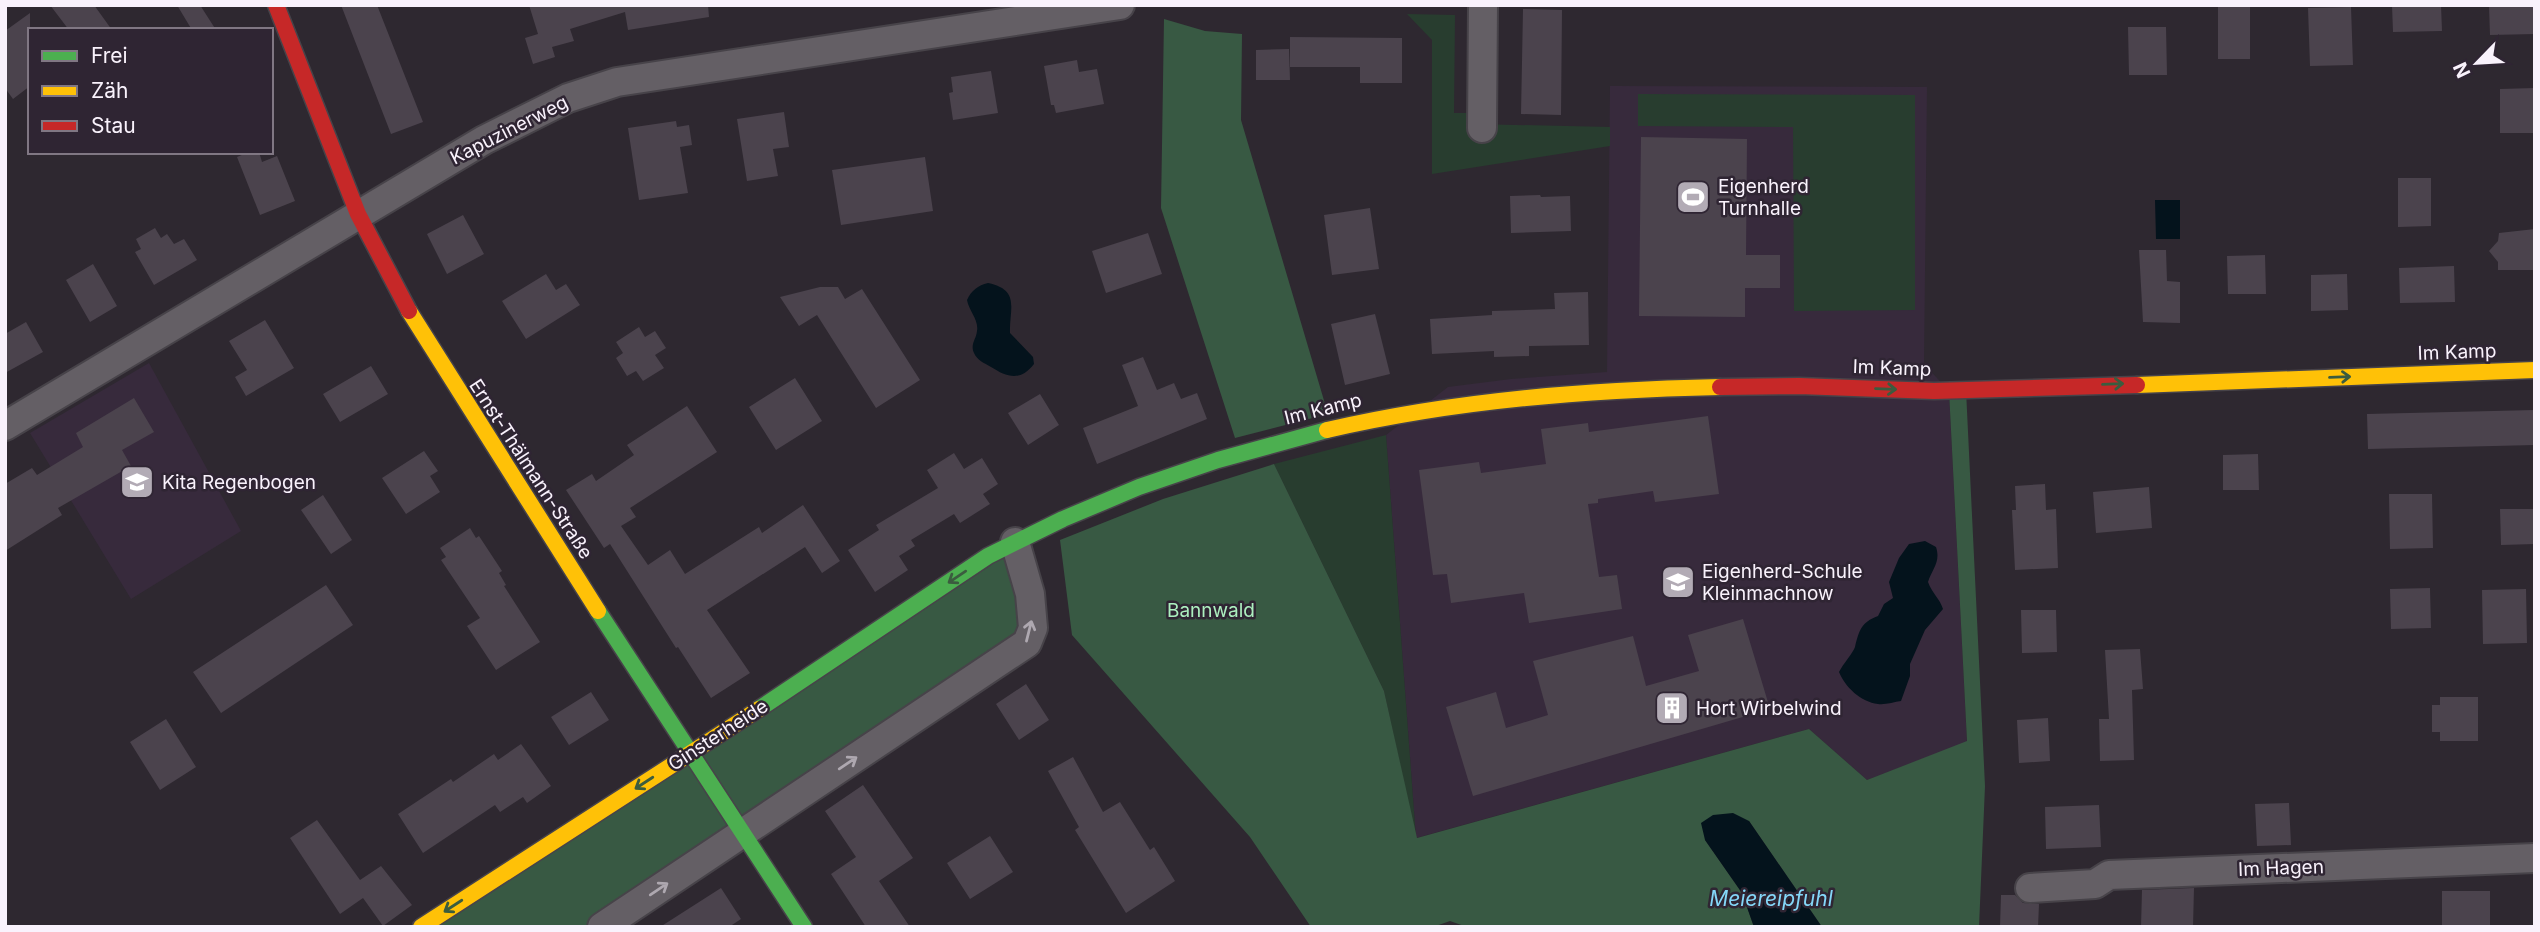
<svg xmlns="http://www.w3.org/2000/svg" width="2540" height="932" font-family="Inter,sans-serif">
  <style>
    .built { fill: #372a3c }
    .green { fill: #283d2f }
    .forest { fill: #385943 }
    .water { fill: #04131c }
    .building { fill: #4b434d }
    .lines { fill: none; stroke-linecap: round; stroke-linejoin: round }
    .street-casing { stroke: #474349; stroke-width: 32 }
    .fast-casing { stroke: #474349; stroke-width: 19 }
    .slow-casing { stroke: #474349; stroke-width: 19 }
    .jam-casing { stroke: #474349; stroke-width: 19 }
    .street { stroke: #645f65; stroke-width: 28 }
    .fast { stroke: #4caf50; stroke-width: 16 }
    .slow { stroke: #ffc107; stroke-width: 16 }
    .jam { stroke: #c62828; stroke-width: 16 }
    .oneway { stroke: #3b5c3f }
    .oneway2 { stroke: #aea8b0 }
    .labels { text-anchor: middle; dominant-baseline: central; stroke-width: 5; stroke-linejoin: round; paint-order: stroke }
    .street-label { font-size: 19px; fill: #f9f2fc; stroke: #2f2533 }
    .poi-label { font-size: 19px; fill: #f9f2fc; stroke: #2f2533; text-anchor: start }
    .park-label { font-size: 19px; fill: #acefbf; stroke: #2f2533 }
    .water-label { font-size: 21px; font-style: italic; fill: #84d7f8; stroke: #2f2533 }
  </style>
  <rect width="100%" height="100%" fill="#2e2830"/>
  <path class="built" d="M1610,86L1927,87L1924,364L1949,391L1967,742L1867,780L1809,729L1416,838L1386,435L1448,387L1511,379L1607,372Z
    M149,363L241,531L131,599L30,433Z"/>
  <path class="green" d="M1407,14L1455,15L1454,113H1473V124L1610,127V146L1432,174V40Z
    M1638,94L1915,95V310L1794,311L1793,127L1638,126Z
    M1386,435L1416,838L1384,691L1274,464Z"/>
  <path class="forest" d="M1164,19L1205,31L1242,34L1241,120L1328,414L1235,438L1161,208Z
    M1966,390L1985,786L1979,927H1822L1749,821L1705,840L1742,893L1754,927H1467L1450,921L1433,927H1311L1250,837L1072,635L1060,540L1163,499L1274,464L1384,691L1417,838L1809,729L1867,780L1967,741L1949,391Z
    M1015,542L1033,628L602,927H421Z"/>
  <path class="water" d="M2155,200H2180V239H2156Z
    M988,283C1021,290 1009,309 1010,333L1033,357L1034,364C1020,382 1007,377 991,367C984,363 977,360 974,353C970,344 976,340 977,331C979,320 969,311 967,300C971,291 978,285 988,283Z
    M1925,541L1936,547C1941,562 1932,569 1928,582C1932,593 1940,599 1943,609L1925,630L1910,664V676L1901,701C1894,702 1885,705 1878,704C1861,702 1845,687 1839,672C1843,664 1853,653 1855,647C1859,631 1861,622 1878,616L1884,604L1893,598L1889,582L1899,558L1909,544Z
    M1733,813L1749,821L1822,927H1754L1742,893L1705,840L1701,823L1713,815Z"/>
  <path class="building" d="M50,5H94L112,30H69Z
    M177,5H200L216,30H192Z
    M341,5H377L423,122L391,134Z
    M529,5H708L709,17L628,30L625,12L570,29L574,41L552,47L555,57L533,64L525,38L538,34Z
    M2218,5H2250V59H2218Z
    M2392,5H2441L2442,31L2393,32Z
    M2489,5H2535V34L2490,35Z
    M2351,7L2353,65L2310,66L2308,8Z
    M1523,9L1562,10L1561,115L1521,114Z
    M30,13V86L13,99L5,88V31Z
    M2128,27H2166L2167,75H2129Z
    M1290,37L1402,38V83H1360V67H1290Z
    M1289,49L1290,80H1256V50Z
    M1077,60L1079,72L1097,69L1104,104L1056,113L1054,105H1051L1044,66Z
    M991,71L998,113L953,120L949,93L953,92L951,77Z
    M2535,88V133H2500V89Z
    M784,112L789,147L773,149L778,176L747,181L737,119Z
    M676,121L677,127L689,125L692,145L680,147L688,193L639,200L628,128Z
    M1641,137L1747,139L1746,255H1780V288H1745V317L1639,316Z
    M249,152H259L262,162L277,156L295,201L260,215L237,157Z
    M925,157L933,211L841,225L832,170Z
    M2398,178H2431V226L2398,227Z
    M1540,195L1541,197L1570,196L1571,231L1511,233L1510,196Z
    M1370,208L1379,269L1332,275L1324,215Z
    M463,215L484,254L447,274L427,234Z
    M155,228L161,238L167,234L174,244L184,239L197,260L154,285L135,252L141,249L136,239Z
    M2535,229V270H2498V262L2489,251L2498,241L2499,233Z
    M1148,233L1162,274L1106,293L1092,251Z
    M2139,250H2166L2167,281L2180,282V323L2143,322Z
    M2265,255L2266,294H2228L2227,256Z
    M93,264L117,306L90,322L66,280Z
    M2454,266L2455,302L2400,303L2399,268Z
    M546,274L556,290L566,284L580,305L526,339L502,301Z
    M2347,274L2348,310L2311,311V275Z
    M820,287H838L845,299L862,289L920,380L876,408L817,315L799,326L780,297Z
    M1588,292L1589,345L1529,346V356L1494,357V351L1432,354L1430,319L1492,315V311L1555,309L1554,293Z
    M1375,314L1390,374L1345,385L1331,324Z
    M265,320L294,368L246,396L235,377L247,370L229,341Z
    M26,322L43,352L5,373V334Z
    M639,327L645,337L655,331L666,348L655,355L664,368L643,381L636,371L627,376L616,358L623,353L616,342Z
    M1143,357L1157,390L1174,383L1181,399L1197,393L1207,419L1097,464L1083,428L1138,406L1122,365Z
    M371,366L388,394L340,422L323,394Z
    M795,378L822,421L776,450L749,407Z
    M1040,394L1059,425L1028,445L1008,413Z
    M134,398L154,432L122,450L131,466L58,508L62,515L5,551V484L32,468L37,475L83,447L76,433Z
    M687,406L717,452L630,508L636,517L621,526L648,565L670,550L685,574L759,527L762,533L803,505L840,561L822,573L805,547L707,610L750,673L711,698L678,647L676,648L610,544L604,548L566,490L592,474L596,481L634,455L627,445Z
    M2535,410V445L2368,449L2367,414Z
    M1708,416L1719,494L1655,502L1653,491L1598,499V503L1588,504L1599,577L1617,575L1622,609L1529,623L1524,593L1451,603L1447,574L1433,575L1419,470L1479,462L1481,473L1546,464L1541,429L1588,423L1589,432Z
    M424,451L438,471L430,476L440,492L406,514L382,478Z
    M954,453L964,469L982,458L998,484L983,494L990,504L960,523L954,514L911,540L915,546L899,556L908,570L875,592L848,550L879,530L876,525L938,488L927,470Z
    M2258,454L2259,490H2223V455Z
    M2045,484L2046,510L2056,509L2058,568L2015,570L2012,510H2016L2015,486Z
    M2149,487L2152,528L2096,533L2093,492Z
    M2389,494H2432L2433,548L2390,549Z
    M323,495L352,540L331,554L301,510Z
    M2500,509H2535V544L2501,545Z
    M470,528L476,538L479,536L502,571L499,573L506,585L504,586L540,642L496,670L467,626L480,618L441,560L446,557L440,548Z
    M326,585L353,625L221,713L193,672Z
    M2430,588L2431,628L2391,629L2390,589Z
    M2526,589L2527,643L2483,644L2482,590Z
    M2021,610H2056L2057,652L2022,653Z
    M1743,619L1770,709L1473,796L1446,707L1496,692L1506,728L1548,715L1533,661L1633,636L1646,686L1699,671L1688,635Z
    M2140,649L2143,689L2132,690L2134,760L2100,761L2099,719H2109L2105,650Z
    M1026,684L1049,720L1019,740L996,704Z
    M591,692L609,720L569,745L551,717Z
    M2440,697H2478V741H2440V732H2432V705H2440Z
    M2048,718L2050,761L2019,763L2017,720Z
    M166,719L196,767L160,790L130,742Z
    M521,744L551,786L527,803L523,797L500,812L495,805L423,853L398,814L451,779L453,782L494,754L498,760Z
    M1073,757L1103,812L1120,802L1150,850L1154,847L1175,881L1126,913L1075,830L1079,827L1048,771Z
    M863,785L913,858L879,881L910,927H866L831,874L856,857L825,811Z
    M2289,803L2291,845L2257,846L2255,804Z
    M2099,805L2101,847L2046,849L2045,807Z
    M317,820L360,880L381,866L412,905L383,926L363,898L340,914L290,838Z
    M990,836L1013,872L970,899L947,863Z
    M721,888L741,919L729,927H660Z
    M2194,888L2193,927H2141L2142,890Z
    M2442,891H2490V927H2442Z
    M2001,895H2015L2023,903L2039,904L2038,927H2000Z"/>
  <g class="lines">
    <g class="street-casing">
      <path id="street" d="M1482,128L1483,5
        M5,426L484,140L568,98L617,82L1120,5
        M2030,888L2095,884L2109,875L2535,858
        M602,927L1027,643L1033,628L1030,594L1015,542"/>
    </g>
    <g class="fast-casing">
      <path id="fast" d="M598,611L804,927
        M759,709L988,556L1063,519L1139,487L1218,460L1327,430"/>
    </g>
    <g class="slow-casing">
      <path id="slow" d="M409,311L598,611
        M2137,385L2535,370
        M1327,430C1457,400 1587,390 1720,387
        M421,927L759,709"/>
    </g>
    <g class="jam-casing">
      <path id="jam" d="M276,5L358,214L409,311
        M1720,387L1799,386L1934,391L2137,385"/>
    </g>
    <use href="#street" class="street"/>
    <use href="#fast" class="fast"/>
    <use href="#slow" class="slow"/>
    <use href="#jam" class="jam"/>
  </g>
  <defs><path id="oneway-shaft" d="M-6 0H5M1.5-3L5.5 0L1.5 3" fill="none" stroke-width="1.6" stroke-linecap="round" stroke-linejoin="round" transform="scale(1.75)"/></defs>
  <g class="oneway">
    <use href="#oneway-shaft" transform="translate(2340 377) rotate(-2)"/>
    <use href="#oneway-shaft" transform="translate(2113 384) rotate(-2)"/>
    <use href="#oneway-shaft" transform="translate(1886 389) rotate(2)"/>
    <use href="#oneway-shaft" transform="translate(957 577) rotate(146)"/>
    <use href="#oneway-shaft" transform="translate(644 783) rotate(147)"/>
    <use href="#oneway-shaft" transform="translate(453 906) rotate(147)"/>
  </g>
  <g class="oneway2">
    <use href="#oneway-shaft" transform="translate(1029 631) rotate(-76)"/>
    <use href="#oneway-shaft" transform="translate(848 763) rotate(-34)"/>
    <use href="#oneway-shaft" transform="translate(659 889) rotate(-34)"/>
  </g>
  <defs>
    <g id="stadium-square" transform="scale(1.75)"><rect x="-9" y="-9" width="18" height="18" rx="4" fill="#b2abb5" stroke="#2f2533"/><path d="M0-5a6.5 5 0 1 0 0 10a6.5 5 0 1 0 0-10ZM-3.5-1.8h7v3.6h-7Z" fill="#fff"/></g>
    <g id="school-square" transform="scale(1.75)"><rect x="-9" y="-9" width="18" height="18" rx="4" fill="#b2abb5" stroke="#2f2533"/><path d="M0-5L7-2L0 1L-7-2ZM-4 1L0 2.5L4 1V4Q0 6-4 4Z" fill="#fff"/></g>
    <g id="building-square" transform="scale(1.75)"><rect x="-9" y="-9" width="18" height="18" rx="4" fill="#b2abb5" stroke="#2f2533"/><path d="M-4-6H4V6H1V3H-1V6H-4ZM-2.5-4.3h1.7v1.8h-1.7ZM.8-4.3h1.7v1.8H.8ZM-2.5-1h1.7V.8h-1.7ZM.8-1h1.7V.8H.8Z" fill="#fff"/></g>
  </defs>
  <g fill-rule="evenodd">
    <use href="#stadium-square" x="1693" y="197"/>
    <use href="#school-square" x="137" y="482"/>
    <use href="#school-square" x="1678" y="582"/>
    <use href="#building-square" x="1672" y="708"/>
  </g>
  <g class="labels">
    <g class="street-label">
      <text transform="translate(509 130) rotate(-27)">Kapuzinerweg</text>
      <text transform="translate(2457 352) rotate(-2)">Im Kamp</text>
      <text transform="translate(1892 368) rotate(2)">Im Kamp</text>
      <text transform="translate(1323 409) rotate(-14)">Im Kamp</text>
      <text transform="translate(531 469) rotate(57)">Ernst-Thälmann-Straße</text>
      <text transform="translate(718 735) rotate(-33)">Ginsterheide</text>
      <text transform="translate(2281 868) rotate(-2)">Im Hagen</text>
    </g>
    <g class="poi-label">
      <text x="1718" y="186">Eigenherd<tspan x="1718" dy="22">Turnhalle</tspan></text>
      <text x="162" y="482">Kita Regenbogen</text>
      <text x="1702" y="571">Eigenherd-Schule<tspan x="1702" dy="22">Kleinmachnow</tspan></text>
      <text x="1696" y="708">Hort Wirbelwind</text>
    </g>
    <g class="park-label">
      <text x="1211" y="610">Bannwald</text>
    </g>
    <g class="water-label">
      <text x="1771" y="898">Meiereipfuhl</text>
    </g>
  </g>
  <rect width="2540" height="932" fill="none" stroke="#f9f2fc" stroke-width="14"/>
  <rect x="28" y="28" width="245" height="126" fill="#2f2533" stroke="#807783" stroke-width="2"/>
  <rect x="42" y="51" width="35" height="10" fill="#4caf50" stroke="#807783" stroke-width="2"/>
  <text x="91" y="63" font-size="21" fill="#f9f2fc">Frei</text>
  <rect x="42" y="86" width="35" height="10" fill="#ffc107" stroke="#807783" stroke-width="2"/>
  <text x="91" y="98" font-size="21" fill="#f9f2fc">Zäh</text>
  <rect x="42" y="121" width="35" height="10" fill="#c62828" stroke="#807783" stroke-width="2"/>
  <text x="91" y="133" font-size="21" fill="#f9f2fc">Stau</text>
  <g transform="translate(2477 63) rotate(245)" stroke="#2f2533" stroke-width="5" paint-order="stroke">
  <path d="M0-5L12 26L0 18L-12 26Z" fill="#f9f2fc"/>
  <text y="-10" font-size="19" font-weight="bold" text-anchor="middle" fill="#f9f2fc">N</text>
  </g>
</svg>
